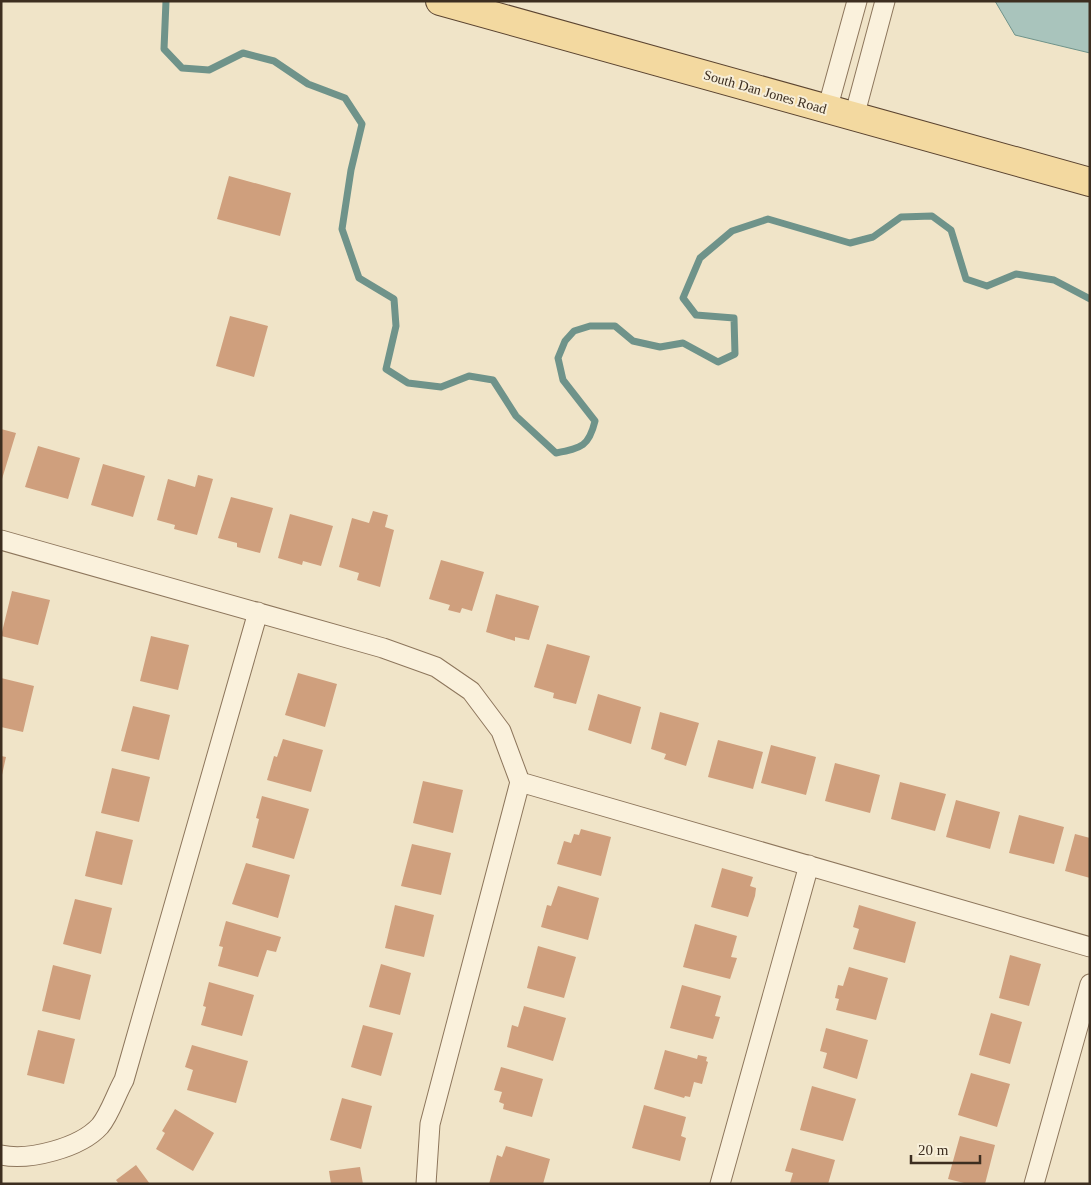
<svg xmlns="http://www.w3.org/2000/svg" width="1091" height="1185" font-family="'Times New Roman',serif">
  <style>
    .water { fill: #a9c4bc; stroke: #6f938a }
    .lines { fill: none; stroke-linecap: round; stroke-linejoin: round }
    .stream { stroke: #6f938a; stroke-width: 7 }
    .building { fill: #cf9f7d }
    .minor-casing { stroke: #8d765c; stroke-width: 21 }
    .primary-casing { stroke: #5b4430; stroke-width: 30 }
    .minor { stroke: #faf1dc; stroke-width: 19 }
    .primary { stroke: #f3d9a0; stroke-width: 28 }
    .labels { text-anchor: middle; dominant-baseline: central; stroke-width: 4; stroke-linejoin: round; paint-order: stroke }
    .street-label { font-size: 14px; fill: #3d2e20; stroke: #f7eed8 }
  </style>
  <rect width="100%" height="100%" fill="#f0e4c8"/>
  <path class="water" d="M995,1H1090V53L1015,35Z"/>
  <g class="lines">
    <path class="stream" d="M166,1L164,49L182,68L209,70L243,53L274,61L308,84L345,98L362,124L351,170L342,229L359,278L394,299L396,326L386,369L408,383L441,387L469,376L493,380L516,416L556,453C582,448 589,446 595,421L563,380L558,358L565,341L574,331L590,326H615L633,341L660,347L683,343L718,362L735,354L734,318L696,315L683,298L700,258L732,231L768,219L850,243L873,237L901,217L932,216L951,230L966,279L987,286L1016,274L1054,280L1090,299"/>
  </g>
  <path class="building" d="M229,176L291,193L280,236L217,219Z
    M230,316L268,326L254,377L216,366Z
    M1,429L16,433L2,479H1Z
    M38,446L80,458L68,499L25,487Z
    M103,464L145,476L133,517L91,505Z
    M198,475L213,479L197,535L174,529L175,525L157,520L168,479L195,487Z
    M231,497L273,508L260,553L237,547V543L218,538Z
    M373,511L388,515L385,527L394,530L380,587L357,580L359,573L339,567L352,518L369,523Z
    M290,514L333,526L321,566L303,561L302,565L278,558Z
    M441,560L484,572L472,611L462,608L460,613L448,610L450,605L429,599Z
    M12,591L50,600L38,645L1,636Z
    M496,594L539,606L529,640L515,637V641L486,632Z
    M151,636L189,645L178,690L140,681Z
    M547,644L590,656L576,704L553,698L554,693L534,687Z
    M298,673L337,684L325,727L285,715Z
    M1,678L34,686L23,732L1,727Z
    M598,694L641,707L631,744L588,730Z
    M133,706L170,715L159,760L121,751Z
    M660,712L699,723L686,766L664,759L666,754L651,749Z
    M283,739L323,750L311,792L267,780L274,756L277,757Z
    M718,740L763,752L753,789L708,777Z
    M771,745L816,757L806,795L761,783Z
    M1,756L6,757L2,775H1Z
    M835,763L880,775L870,813L825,801Z
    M112,768L150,777L139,822L101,813Z
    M423,781L463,790L453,833L413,823Z
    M900,782L946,794L935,831L891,819Z
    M262,796L309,809L294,859L252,847L259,819L256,818Z
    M956,800L1000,812L990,849L946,837Z
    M1019,815L1064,827L1054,864L1009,853Z
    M581,829L611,837L601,876L557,864L564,841L571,843L574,834L579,835Z
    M96,831L133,840L122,885L85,876Z
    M1075,834L1090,838V878L1065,871Z
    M412,844L451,853L441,895L401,886Z
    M246,863L290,875L278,918L232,904Z
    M722,868L753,877L750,886L756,888L755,896L748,917L711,907Z
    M558,886L599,898L588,940L541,927L547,905L551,906Z
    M75,899L112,908L101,954L63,944Z
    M395,905L434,915L424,957L385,948Z
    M859,905L916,922L905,963L853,949L859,929L853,927Z
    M226,921L281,937L276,952L267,950L258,977L218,966L223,947L219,946Z
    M695,924L737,936L731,957L737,958L730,979L683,967Z
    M538,946L576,957L564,998L527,988Z
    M1010,955L1041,964L1029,1006L999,998Z
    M381,964L411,973L400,1015L369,1007Z
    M53,965L91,975L80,1020L42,1011Z
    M849,967L888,978L876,1020L836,1010L839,999L835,998L838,985L843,986Z
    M209,982L254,995L242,1036L201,1025L206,1007L203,1006Z
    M682,985L721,996L715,1016L720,1017L713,1039L670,1028Z
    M524,1006L566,1018L553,1061L507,1047L512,1025L518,1027Z
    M991,1013L1022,1022L1010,1064L979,1055Z
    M363,1025L393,1033L381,1076L351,1067Z
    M826,1028L868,1040L857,1079L823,1068L827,1053L820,1051Z
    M38,1030L75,1039L64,1084L27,1075Z
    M192,1045L248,1061L236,1103L187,1090L193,1070L185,1067Z
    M665,1050L697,1059L698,1055L707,1057L706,1061L708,1062L702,1084L694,1082L690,1097L685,1096L684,1098L654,1089Z
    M501,1067L543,1079L532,1117L503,1109L504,1104L499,1102L502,1092L494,1090Z
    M971,1073L1010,1084L997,1127L958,1115Z
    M812,1086L856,1099L843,1141L800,1130Z
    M342,1098L372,1106L361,1149L330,1140Z
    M644,1105L686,1117L681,1136L686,1138L680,1161L632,1148Z
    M175,1109L214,1133L193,1171L156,1149L165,1133L162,1131Z
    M960,1136L995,1145L985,1184H968L948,1179Z
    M506,1146L550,1159L543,1184H489L497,1155L502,1157Z
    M792,1148L835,1160L828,1184L790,1183L793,1173L785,1171Z
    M136,1165L150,1184H119L116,1180Z
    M360,1167L363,1184H331L329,1171Z"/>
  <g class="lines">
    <g class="minor-casing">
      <path id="minor" d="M827,110L857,1
        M854,117L885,1
        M1,540L383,648L436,667L471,691L501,731L520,782L430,1124L426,1184
        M520,782L1090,947
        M1,1155C29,1161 80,1148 100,1126C110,1114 116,1094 124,1080L258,612
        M720,1184L809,865
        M1034,1184L1090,984"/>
    </g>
    <g class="primary-casing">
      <path id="primary" d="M440,1L1090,182"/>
    </g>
    <use href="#minor" class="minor"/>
    <use href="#primary" class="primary"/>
  </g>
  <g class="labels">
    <g class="street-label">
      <text transform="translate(765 92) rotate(16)">South Dan Jones Road</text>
    </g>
  </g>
  <rect width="1091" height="1185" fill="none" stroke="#3d2e20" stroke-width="5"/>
  <path d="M911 1155v8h69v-8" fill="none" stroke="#3d2e20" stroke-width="2.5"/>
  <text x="918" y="1155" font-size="15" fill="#3d2e20" stroke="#f7eed8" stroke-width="4" paint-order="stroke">20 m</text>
</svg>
